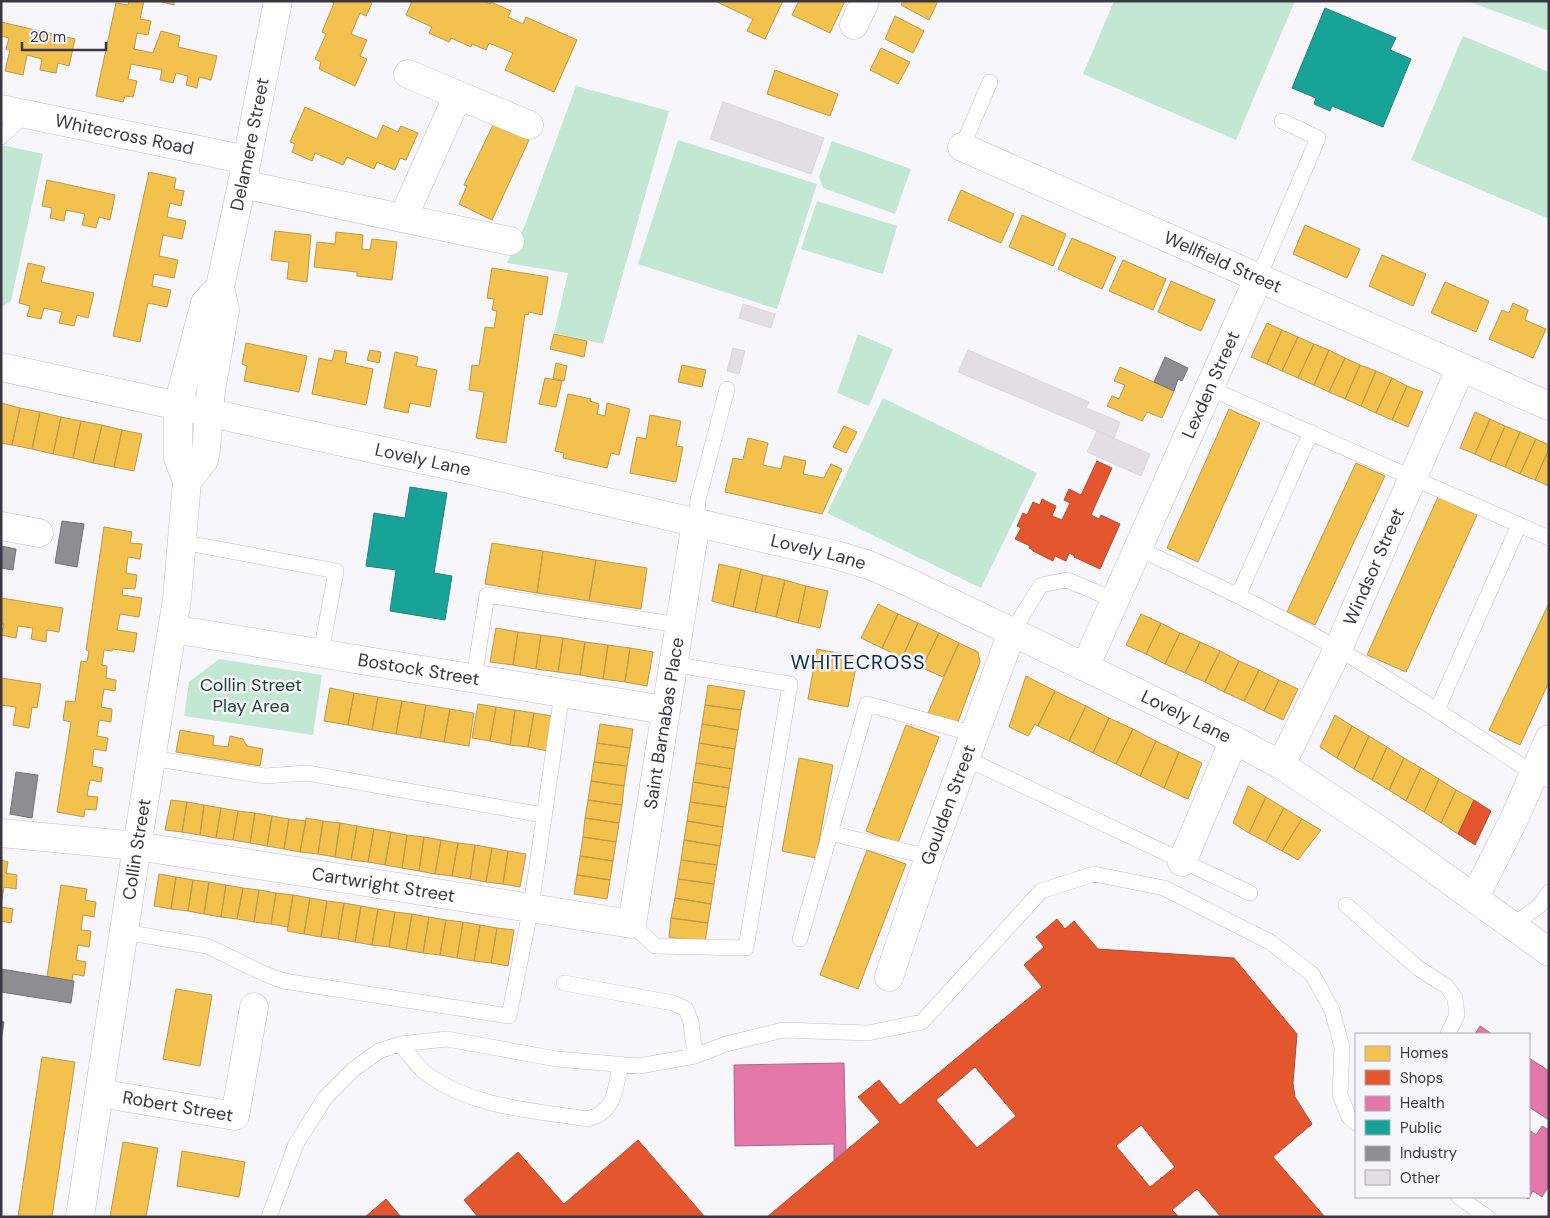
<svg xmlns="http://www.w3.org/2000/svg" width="1550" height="1218" font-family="'DM Sans',sans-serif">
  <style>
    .green { fill: #c2e7d3 }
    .homes { fill: #f2c14e; stroke: #bb984a }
    .shops { fill: #e4572e; stroke: #b14d34; fill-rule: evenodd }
    .health { fill: #e377a8; stroke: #b06489 }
    .public { fill: #17a398; stroke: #22837e }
    .industry { fill: #8d8d92; stroke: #74737a }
    .building { fill: #e3dde4; stroke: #dcd7dc }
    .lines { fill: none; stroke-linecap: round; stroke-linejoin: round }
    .lane-casing { stroke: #c2c0c7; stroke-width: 16 }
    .street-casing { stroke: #c2c0c7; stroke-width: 29 }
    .secondary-casing { stroke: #c2c0c7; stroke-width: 29 }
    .lane { stroke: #fefefe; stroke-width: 15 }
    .street { stroke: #fefefe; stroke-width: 28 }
    .secondary { stroke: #fefefe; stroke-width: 28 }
    .labels { text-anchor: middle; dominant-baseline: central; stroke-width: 5; stroke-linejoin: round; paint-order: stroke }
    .street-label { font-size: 18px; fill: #3a3742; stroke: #f6f5fb }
    .park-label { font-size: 18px; fill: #1f4531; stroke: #f6f5fb }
    .quarter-label { font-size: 20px; letter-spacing: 1px; fill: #072e46; stroke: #f6f5fb }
  </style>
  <rect width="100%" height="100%" fill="#f7f6fa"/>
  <path class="green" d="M1114,1H1295L1236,140L1083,74Z
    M1467,1H1549V31Z
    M1463,36L1549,72V219L1411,160Z
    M576,86L669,111L603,344L554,333L568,273L507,263L525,225Z
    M678,140L817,184L777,309L638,264Z
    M832,141L911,169L895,214L823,188L819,177Z
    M1,145L43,154L11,301L1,307Z
    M817,201L897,226L883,274L801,249Z
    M858,334L893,349L869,406L837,393Z
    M883,398L1037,473L981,588L827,513Z
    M219,659L322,675L313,735L184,716L189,682Z"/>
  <path class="homes" d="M129,1H144L140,19L151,21L148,35L137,33L134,49L153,53L161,31L180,36L178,47L217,56L211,80L199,77L197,88L186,85L188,76L176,73L173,83L160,80L162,70L131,64L128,79L137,81L133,97L125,96L123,102L96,96L116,3L128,5Z
    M158,1H174V5Z
    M330,1H368L372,3L366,16L360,13L351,34L367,40L360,56L367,59L355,86L319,69L321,62L315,59L326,34L322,32L334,3Z
    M412,1H483L490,4L491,2L511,11L508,17L523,24L526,17L577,40L554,92L505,70L513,53L489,43L486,50L472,44L471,47L451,38L449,42L429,33L432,27L406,15Z
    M717,1H783L765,39L747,31L753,19L717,2Z
    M799,1H845L830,33L792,15Z
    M903,1H938L929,20L901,5Z
    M895,16L924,31L913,53L885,39Z
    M1,22L75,39L69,66L58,63L56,73L40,70L42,59L27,55L23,75L5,71L10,50L6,49L9,38L1,36Z
    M881,48L910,62L898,84L870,70Z
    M775,70L838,94L830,116L767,94Z
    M305,107L377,139L383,125L398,132L401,126L418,133L406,160L400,158L395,170L377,162L374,169L347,157L343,165L315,153L312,161L292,152L295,144L290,142Z
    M494,123L529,140L492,220L459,204L467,186L464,185Z
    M149,172L176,178L174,189L184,191L181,206L170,203L167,217L186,221L182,239L163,235L159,256L178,260L174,278L154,274L152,286L171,290L167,307L148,303L140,342L113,336Z
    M47,180L115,195L110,220L99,217L96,228L82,225L85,214L66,210L64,221L50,218L52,208L42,206Z
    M961,190L1014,214L1001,243L948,220Z
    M1022,215L1066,234L1053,266L1009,247Z
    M1305,225L1360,249L1347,278L1293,254Z
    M275,231L311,235L307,282L287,279L289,262L271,260Z
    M336,232L363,235L362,249L370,250L372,239L397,242L392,280L357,276V272L314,267L317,242L335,244Z
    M1072,238L1116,257L1102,289L1058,269Z
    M1382,255L1426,274L1413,306L1369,286Z
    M1123,260L1166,279L1153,310L1109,291Z
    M28,263L45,267L41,282L94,293L88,318L77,315L74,326L59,323L62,312L44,308L41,319L27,316L30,306L19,303Z
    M492,268L548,277L542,315L529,312L528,315L525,314L506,443L476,438L484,392L469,390L472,365L479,366L485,327L494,328L497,311L492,310L494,299L487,298Z
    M1171,281L1215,300L1201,331L1158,312Z
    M1445,282L1489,301L1476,332L1431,313Z
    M1513,303L1528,310L1525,320L1546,329L1533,358L1489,339L1502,310L1509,313Z
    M1267,323L1282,330L1267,364L1251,357Z
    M1282,330L1298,337L1282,371L1267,364Z
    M554,334L587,341L584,357L550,349Z
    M1298,337L1314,344L1298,378L1282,371Z
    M246,343L307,356L299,392L244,381L247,366L242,364Z
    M1314,344L1329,350L1314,385L1298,378Z
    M335,350L347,352L345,363L373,369L366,405L312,394L319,358L332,361Z
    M370,350L381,352L379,363L367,360Z
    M1329,350L1345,358L1329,392L1314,385Z
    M395,352L418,357L416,366L437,370L430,407L410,403L408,413L384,408Z
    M1345,358L1360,365L1345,399L1329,392Z
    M556,363L567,366L564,381L553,378Z
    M682,365L706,370L702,387L678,382Z
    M1360,365L1376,371L1361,406L1345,399Z
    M1120,367L1174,391L1162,418L1147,412L1142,421L1107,406L1112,396L1119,399L1125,385L1114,381Z
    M1376,371L1392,378L1376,413L1361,406Z
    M545,378L562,381L556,407L539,404Z
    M1392,378L1407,386L1392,420L1376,413Z
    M1407,386L1423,392L1408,427L1392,420Z
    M568,394L591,399L590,401L599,404L597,414L605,416L607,403L630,409L619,455L611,453L607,468L563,458L564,453L555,451Z
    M1,403L20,408L12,445L1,443Z
    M20,408L40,412L32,449L12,445Z
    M1229,409L1260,423L1198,562L1167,548Z
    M40,412L61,417L53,454L32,449Z
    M1475,412L1490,419L1475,454L1460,448Z
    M650,415L681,421L676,446L683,447L676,482L630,473L637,437L646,439Z
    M61,417L81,421L73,458L53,454Z
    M1490,419L1505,426L1490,461L1475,454Z
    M81,421L102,425L93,463L73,458Z
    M102,425L122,430L114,467L93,463Z
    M844,426L857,432L846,453L833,447Z
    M1505,426L1520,432L1505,467L1490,461Z
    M122,430L142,434L134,471L114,467Z
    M1520,432L1536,439L1520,474L1505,467Z
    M748,438L768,443L763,465L781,469L784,456L806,461L803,474L824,478L831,464L842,469L822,514L725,492L733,458L743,460Z
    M1536,439L1549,445V449L1535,480L1520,474Z
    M1549,449V486L1535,480Z
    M1356,463L1385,476L1315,625L1287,612Z
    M1438,497L1477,515L1406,672L1367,655Z
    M104,527L132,532L130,543L142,544L140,559L128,557L126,573L137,575L135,589L123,588L122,595L142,598L139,617L120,614L117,630L137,633L134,652L113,649L112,651L104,650L102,665L107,666L106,678L116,680L115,691L104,689L101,707L112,709L111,722L99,720L97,736L108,738L106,751L94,749L92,766L103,768L101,782L90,780L87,796L98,797L96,810L85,809L84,817L57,812L71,722L63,720L66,701L75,702L81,661L87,662L89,651L86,650Z
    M492,543L543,551L537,593L485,584Z
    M543,551L596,560L589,601L537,593Z
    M596,560L647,568L641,609L589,601Z
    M719,564L741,569L733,607L712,601Z
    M741,569L763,575L755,612L733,607Z
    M763,575L785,580L776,617L755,612Z
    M785,580L806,586L798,623L776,617Z
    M806,586L828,591L820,628L798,623Z
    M1,598L63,608L59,632L47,630L46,642L31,639L33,628L18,626L16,638L1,635L4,624H1Z
    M1549,603V682L1520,745L1489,730Z
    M878,604L898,614L882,648L861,638Z
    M898,614L918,623L902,658L882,648Z
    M1141,614L1161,623L1146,654L1126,645Z
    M918,623L939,633L922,668L902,658Z
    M1161,623L1180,633L1165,664L1146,654Z
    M496,628L518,632L513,665L490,662Z
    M518,632L541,635L536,669L513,665Z
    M939,633L959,643L943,677L922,668Z
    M1180,633L1200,642L1185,673L1165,664Z
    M541,635L563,638L558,672L536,669Z
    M563,638L585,642L580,675L558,672Z
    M585,642L608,645L603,679L580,675Z
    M1200,642L1220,651L1205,682L1185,673Z
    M959,643L978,652L980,662L958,722L928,713Z
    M608,645L630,648L625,682L603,679Z
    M630,648L653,652L647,686L625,682Z
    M817,649L858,657L848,707L808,699Z
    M1220,651L1239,661L1224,692L1205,682Z
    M1239,661L1259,670L1244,701L1224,692Z
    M1259,670L1279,680L1264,711L1244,701Z
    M1026,676L1055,691L1038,726L1035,724L1028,736L1009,727Z
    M1,678L41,684L37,708L32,707L29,728L13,725L16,707L1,705Z
    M1279,680L1298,689L1283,720L1264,711Z
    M708,685L745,691L741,710L705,705Z
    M330,688L354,693L348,725L324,721Z
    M1055,691L1086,706L1069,741L1038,726Z
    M354,693L378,697L372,730L348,725Z
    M378,697L402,701L396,734L372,730Z
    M402,701L426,705L420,738L396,734Z
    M478,704L496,707L490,741L472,738Z
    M426,705L450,709L444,742L420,738Z
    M705,705L741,710L738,730L702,724Z
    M1086,706L1109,718L1093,753L1069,741Z
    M496,707L515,710L510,745L490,741Z
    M450,709L474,713L469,746L444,742Z
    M515,710L534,713L528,747L510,745Z
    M534,713L553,716L547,751L528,747Z
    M1335,715L1352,726L1337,758L1320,747Z
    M1109,718L1133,729L1116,764L1093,753Z
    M600,724L633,729L630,748L597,743Z
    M702,724L738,730L735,749L699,743Z
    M906,725L939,737L898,843L866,831Z
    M1352,726L1369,736L1354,769L1337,758Z
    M1133,729L1156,741L1140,776L1116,764Z
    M180,730L214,736L213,745L228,747L230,736L243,739L247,746L263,749L260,766L176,752Z
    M1369,736L1387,747L1372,780L1354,769Z
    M1156,741L1179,752L1164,788L1140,776Z
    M597,743L630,748L627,766L594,762Z
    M699,743L735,749L732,769L696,763Z
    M1387,747L1404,758L1389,790L1372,780Z
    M1179,752L1202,763L1188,799L1164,788Z
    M799,758L833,765L816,858L782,851Z
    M1404,758L1421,768L1406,801L1389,790Z
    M594,762L627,766L624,786L591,781Z
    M696,763L732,769L729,788L693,782Z
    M1421,768L1439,779L1424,812L1406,801Z
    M1439,779L1456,790L1441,823L1424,812Z
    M591,781L624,786L622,805L588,800Z
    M693,782L729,788L726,807L690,802Z
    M1248,786L1266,797L1249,833L1233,823Z
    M1456,790L1474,800L1458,834L1441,823Z
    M1266,797L1284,808L1266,842L1249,833Z
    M171,800L187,802L182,832L165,830Z
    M588,800L622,805L619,823L585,818Z
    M187,802L204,805L200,835L182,832Z
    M690,802L726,807L723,827L687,821Z
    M204,805L221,808L216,838L200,835Z
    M221,808L238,811L233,840L216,838Z
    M1284,808L1302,819L1282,851L1266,842Z
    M238,811L255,813L250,843L233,840Z
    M255,813L272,816L267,846L250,843Z
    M272,816L289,819L284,849L267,846Z
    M306,818L323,821L318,854L300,852Z
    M585,818L619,823L616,842L583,837Z
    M289,819L306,821L300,852L284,849Z
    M1302,819L1321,830L1298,860L1282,851Z
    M323,821L340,823L335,857L318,854Z
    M687,821L723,827L720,846L684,840Z
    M340,823L357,826L351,860L335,857Z
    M357,826L374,829L368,862L351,860Z
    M374,829L391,832L385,865L368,862Z
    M391,832L407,835L402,868L385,865Z
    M407,835L424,837L419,871L402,868Z
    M424,837L441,840L435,874L419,871Z
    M583,837L616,842L613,861L580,856Z
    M441,840L458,843L452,876L435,874Z
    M684,840L720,846L717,865L681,860Z
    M458,843L475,845L470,879L452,876Z
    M475,845L492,848L486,882L470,879Z
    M492,848L508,851L503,884L486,882Z
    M867,850L906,864L858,989L820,975Z
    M508,851L526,854L520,887L503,884Z
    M580,856L613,861L610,880L577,875Z
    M1,860L8,862L6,873L17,875L16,889L4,887L1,905Z
    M681,860L717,865L714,884L678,879Z
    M159,874L176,877L171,909L154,906Z
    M577,875L610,880L607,899L574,894Z
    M176,877L193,880L188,911L171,909Z
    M678,879L714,884L711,904L675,898Z
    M193,880L209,882L204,914L188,911Z
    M209,882L226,885L221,917L204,914Z
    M61,885L87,889L85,900L96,902L94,917L83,915L81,930L91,931L89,947L78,945L76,960L86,962L84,976L73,974L72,981L47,977Z
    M226,885L243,888L237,919L221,917Z
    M243,888L259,890L254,922L237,919Z
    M259,890L276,893L271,924L254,922Z
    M276,893L293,895L288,927L271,924Z
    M293,895L310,898L304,934L287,931Z
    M310,898L327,901L321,937L304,934Z
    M675,898L711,904L708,923L671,918Z
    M327,901L344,903L338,939L321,937Z
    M344,903L361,906L355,942L338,939Z
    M361,906L378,909L372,945L355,942Z
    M1,907L13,909L11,923L1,921Z
    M378,909L395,912L389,947L372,945Z
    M395,912L412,914L406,950L389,947Z
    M412,914L429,917L423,953L406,950Z
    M429,917L446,920L440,955L423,953Z
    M671,918L708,923L705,943L669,937Z
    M446,920L463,922L457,958L440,955Z
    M463,922L480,925L474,961L457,958Z
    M480,925L497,928L491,963L474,961Z
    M497,928L514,930L508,966L491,963Z
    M176,989L212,995L200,1066L163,1059Z
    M42,1057L75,1062L52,1217H18Z
    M123,1142L158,1148L146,1217H110Z
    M182,1151L245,1162L239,1197L177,1186Z"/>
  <path class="shops" d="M1097,461L1112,468L1091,515L1099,519L1101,515L1120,524L1100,569L1074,557L1075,556L1069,553L1066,561L1055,556L1053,561L1033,551V550L1029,548L1030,546L1015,539L1021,528L1017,526L1023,513L1027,515L1033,502L1040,505L1042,499L1056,506L1052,516L1062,520L1070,503L1064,500L1069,489L1081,495Z
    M1474,800L1491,811L1475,845L1458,834Z
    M1057,919L1065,929L1074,921L1098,949L1234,958L1297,1034L1293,1083L1295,1097L1312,1124L1273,1157L1325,1217H1221L1197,1189L1172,1210L1179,1217H767L880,1122L858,1097L879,1080L900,1105L1042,987L1024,965L1044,947L1036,937ZM975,1067L1016,1116L977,1148L936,1100ZM1141,1125L1175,1167L1150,1187L1116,1146Z
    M638,1140L705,1217H478L464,1200L518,1152L564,1204Z
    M386,1199L401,1217H365Z"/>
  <path class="health" d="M1480,1026L1492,1034H1475Z
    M1529,1058L1549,1071V1120L1529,1107Z
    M844,1063L846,1151L834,1160V1144L735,1146L734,1065Z
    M1542,1126L1549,1130V1188L1548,1187L1542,1197L1533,1191L1528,1199L1525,1197H1529V1134L1531,1131L1536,1135Z"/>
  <path class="public" d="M1325,8L1396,38L1390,50L1411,59L1383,127L1332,106L1330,111L1314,104L1316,98L1292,88Z
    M410,487L447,493L434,573L452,576L445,620L390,611L396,570L366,566L374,513L405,518Z"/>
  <path class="industry" d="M1165,357L1188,368L1182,381L1178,379L1174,391L1154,382Z
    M62,521L84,524L77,567L55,563Z
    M1,546L16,549L13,570L1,568Z
    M16,772L38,775L32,818L10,814Z
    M1,969L74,981L71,1003L1,992Z
    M1,1021L4,1022L1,1041Z"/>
  <path class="building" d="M723,102L824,138L811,174L710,139Z
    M743,304L775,314L771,328L739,318Z
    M733,348L745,351L739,374L727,371Z
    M968,350L1089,402L1086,408L1120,422L1114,438L958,372Z
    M1097,431L1150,454L1141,476L1087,452Z"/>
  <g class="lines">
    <g class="lane-casing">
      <path id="lane" d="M1,137L25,114
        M962,147L990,82
        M1258,279L1318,138L1282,121
        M1209,388L1549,538
        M696,522L698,500L727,389
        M182,542L336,571L321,653
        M1139,549C1206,580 1274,612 1338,649C1405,688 1469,731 1533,773L1549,780
        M1238,596L1311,432
        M1012,632L1041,585L1067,580L1115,600
        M474,678L487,595L679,625
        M1437,710L1519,525
        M151,758L265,776L307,773L543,815
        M965,758L1250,893
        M830,833L929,857
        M1346,905L1418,968L1446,986L1455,998L1457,1015L1448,1034
        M632,924L655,946L746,948L790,684L672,664
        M1513,925L1539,906L1549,892
        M124,932L207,946L265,974L284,981L509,1016L531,907L562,693
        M800,939L867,704L974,734
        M564,983L673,1003L686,1009L691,1022L695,1056
        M400,1044C409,1054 418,1068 428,1075C475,1108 533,1110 587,1119C615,1113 616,1089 620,1064
        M1459,1197L1487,1217
        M269,1217L296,1144L325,1098L354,1069L379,1051L400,1044L447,1039L557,1059L639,1066L695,1056L726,1044L783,1030L868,1033L922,1022L1041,891L1094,874L1164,888L1270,942L1312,974L1332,1010L1342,1047L1340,1095L1349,1117L1356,1123"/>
    </g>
    <g class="street-casing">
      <g id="street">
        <path d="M854,25L865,1"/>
        <path d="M408,74L529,125"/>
        <path id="s1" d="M1,109L247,160"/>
        <path id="s2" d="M962,147L1549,406"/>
        <path d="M242,184L510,241"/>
        <path d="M403,218L458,95"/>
        <path id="s3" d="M187,481L204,460L206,450L211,390L225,310L220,287L247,160L278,1"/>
        <path d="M1,526L39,533"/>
        <path id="s4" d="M173,629L665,710"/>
        <path id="s5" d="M1085,667L1258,279"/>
        <path id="s6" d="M1281,765L1338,649L1461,367"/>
        <path id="s7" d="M1,833L137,846L632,924L696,522"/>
        <path d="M1182,862L1234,740"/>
        <path d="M1475,897L1515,817L1549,739"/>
        <path id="s8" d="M889,977L929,857L1012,632"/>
        <path id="s9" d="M99,1093L235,1116L254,1007"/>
        <path id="s10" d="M80,1217L137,846L177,599L187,481L178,458V405L205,303L220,287"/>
      </g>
    </g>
    <g class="secondary-casing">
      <g id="secondary">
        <path id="s11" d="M1,367L470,470L836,555L869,565L906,581L1085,667L1234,740L1281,765L1388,836L1549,952"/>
      </g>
    </g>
    <use href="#lane" class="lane"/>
    <use href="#street" class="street"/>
    <use href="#secondary" class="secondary"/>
  </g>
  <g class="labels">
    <g class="street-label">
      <text stroke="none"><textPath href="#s1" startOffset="126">Whitecross Road</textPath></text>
      <text stroke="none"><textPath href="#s3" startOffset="348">Delamere Street</textPath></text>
      <text stroke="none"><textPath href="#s2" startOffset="285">Wellfield Street</textPath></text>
      <text stroke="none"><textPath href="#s5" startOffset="309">Lexden Street</textPath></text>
      <text stroke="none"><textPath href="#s11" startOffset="432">Lovely Lane</textPath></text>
      <text stroke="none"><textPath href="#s11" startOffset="838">Lovely Lane</textPath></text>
      <text stroke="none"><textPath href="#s6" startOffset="219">Windsor Street</textPath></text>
      <text stroke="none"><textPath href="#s4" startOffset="249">Bostock Street</textPath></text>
      <text stroke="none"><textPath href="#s11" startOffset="1242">Lovely Lane</textPath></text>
      <text stroke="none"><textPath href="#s7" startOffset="841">Saint Barnabas Place</textPath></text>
      <text stroke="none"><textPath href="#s8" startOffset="182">Goulden Street</textPath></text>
      <text stroke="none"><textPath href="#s10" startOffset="372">Collin Street</textPath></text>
      <text stroke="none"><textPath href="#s7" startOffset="386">Cartwright Street</textPath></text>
      <text stroke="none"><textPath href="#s9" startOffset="80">Robert Street</textPath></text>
    </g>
    <g class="park-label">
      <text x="251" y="685">Collin Street<tspan x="251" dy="21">Play Area</tspan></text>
    </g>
    <g class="quarter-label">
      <text x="858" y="662">WHITECROSS</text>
    </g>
  </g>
  <rect width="1550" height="1218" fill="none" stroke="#3a3742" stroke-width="5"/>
  <rect x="1355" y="1033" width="175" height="165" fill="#f6f5fb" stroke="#aba9b1"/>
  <rect x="1365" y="1046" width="25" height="15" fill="#f2c14e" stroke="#aba9b1"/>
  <text x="1400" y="1058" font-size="15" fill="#3a3742">Homes</text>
  <rect x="1365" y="1070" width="25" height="15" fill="#e4572e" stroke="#aba9b1"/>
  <text x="1400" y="1083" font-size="15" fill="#3a3742">Shops</text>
  <rect x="1365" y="1096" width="25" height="15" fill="#e377a8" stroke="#aba9b1"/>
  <text x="1400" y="1108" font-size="15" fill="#3a3742">Health</text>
  <rect x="1365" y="1120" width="25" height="15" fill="#17a398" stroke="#aba9b1"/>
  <text x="1400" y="1133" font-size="15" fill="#3a3742">Public</text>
  <rect x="1365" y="1146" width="25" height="15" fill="#8d8d92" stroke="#aba9b1"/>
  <text x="1400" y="1158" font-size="15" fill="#3a3742">Industry</text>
  <rect x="1365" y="1170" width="25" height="15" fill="#e3dde4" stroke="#aba9b1"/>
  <text x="1400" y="1183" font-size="15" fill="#3a3742">Other</text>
  <path d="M22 42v8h84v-8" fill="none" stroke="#3a3742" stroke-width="2.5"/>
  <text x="30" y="42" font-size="15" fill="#3a3742" stroke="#f6f5fb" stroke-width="4" paint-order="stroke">20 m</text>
</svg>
